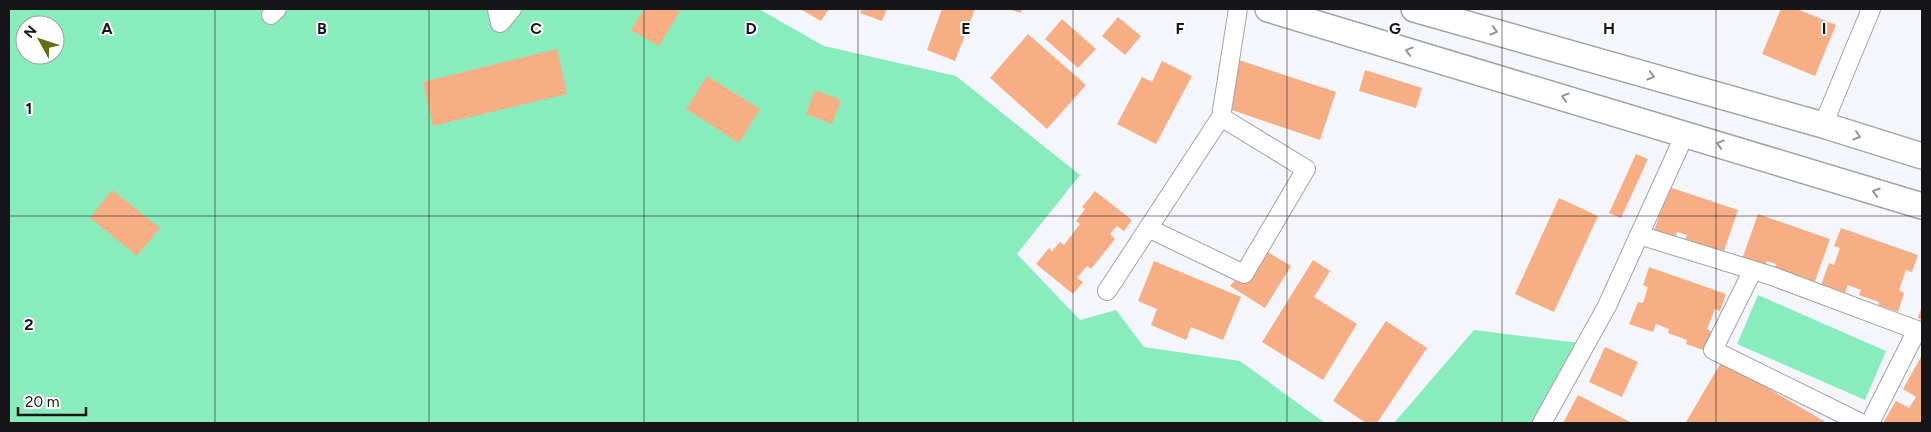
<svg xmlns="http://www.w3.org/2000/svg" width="1931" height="432" font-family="Figtree,sans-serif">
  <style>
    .green { fill: #88ecbd; fill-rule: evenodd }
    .building { fill: #f7ae84 }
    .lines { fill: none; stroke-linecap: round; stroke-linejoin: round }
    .minor-casing { stroke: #a2a3a7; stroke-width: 20 }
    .secondary-casing { stroke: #a2a3a7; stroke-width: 28 }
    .minor { stroke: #fff; stroke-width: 18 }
    .secondary { stroke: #fff; stroke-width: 25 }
    .oneway { stroke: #969697 }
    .grid { fill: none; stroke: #161618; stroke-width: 1; stroke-opacity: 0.55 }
    .grid-label { font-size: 16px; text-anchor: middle; font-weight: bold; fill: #161618; stroke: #fff; stroke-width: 4; stroke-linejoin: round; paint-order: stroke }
  </style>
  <rect width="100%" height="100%" fill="#f5f6fb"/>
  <path class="green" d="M9,9H759L824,46L956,76L1080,175L1017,254L1080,320L1116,310L1144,347L1240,361L1325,423H9ZM25,25H55V55H25Z
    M1758,295L1886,351L1865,400L1737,344Z
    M1474,330L1580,343L1537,423H1394Z"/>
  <path class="building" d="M644,9H681L659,46L631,30Z
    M800,9H829L821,21Z
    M862,9H887L882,21L860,13Z
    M942,9H975L955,61L927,50Z
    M1008,9H1022L1021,13Z
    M1781,9H1797L1836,25L1815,76L1762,54Z
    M1118,17L1141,36L1125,55L1102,36Z
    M1062,19L1096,49L1078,68L1045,39Z
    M1028,34L1086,85L1047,129L990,78Z
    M557,49L567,94L433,126L423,82Z
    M1239,60L1336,92L1320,140L1223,107Z
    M1162,61L1192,76L1156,144L1117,124L1142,77L1152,82Z
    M1365,70L1422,88L1416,108L1359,91Z
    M707,76L760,109L739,143L686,109Z
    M815,90L841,100L832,124L806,114Z
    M1636,154L1648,159L1621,218L1609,213Z
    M1669,187L1738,210L1722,257L1684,244L1687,235L1677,232L1674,241L1653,234Z
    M112,190L160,228L137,256L90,218Z
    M1095,191L1132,220L1124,231L1117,226L1110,234L1115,239L1091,269L1087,266L1077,278L1083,282L1073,294L1036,264L1049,248L1052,251L1060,242L1064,245L1080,224L1076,221L1085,209L1082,207Z
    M1559,198L1598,216L1554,312L1515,294Z
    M1758,214L1830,239L1812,290L1772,276L1776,264L1767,261L1763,273L1740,265Z
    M1841,228L1918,255L1912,272L1906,270L1899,290L1904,293L1898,312L1878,305L1879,302L1859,295L1861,290L1848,285L1845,293L1821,285L1829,263L1834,265L1840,248L1834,246Z
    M1261,248L1291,266L1265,308L1230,286Z
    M1313,260L1330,271L1314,297L1357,324L1323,380L1262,342Z
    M1154,261L1241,297L1223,340L1191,327L1186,340L1151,325L1157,309L1138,301Z
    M1649,267L1726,294L1720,311L1715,309L1707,329L1713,332L1706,351L1686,344L1687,340L1668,333L1669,329L1656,324L1653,332L1629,324L1638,302L1643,303L1648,287L1643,285Z
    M1922,306V320L1918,318Z
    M1386,321L1427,348L1377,423H1366L1333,401Z
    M1605,347L1638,362L1622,397L1589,382Z
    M1922,355V423H1883L1896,401L1909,408L1916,397L1903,389Z
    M1722,361L1827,423L1686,422Z
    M1578,395L1632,423H1563Z"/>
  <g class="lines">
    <g class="minor-casing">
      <path id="minor" d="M497,9L500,23L512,9
        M271,15L277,9
        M1823,125L1871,9
        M1148,228L1244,274L1306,169L1221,117
        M1639,235L1772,276L1922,332
        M1753,270L1713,350L1861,423
        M1107,291L1221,117L1238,9
        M1542,423L1607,306L1681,143L1683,132
        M1870,423L1917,330"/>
    </g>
    <g class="secondary-casing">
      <path id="secondary" d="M1268,9L1922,206
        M1414,9L1823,125L1922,156"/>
    </g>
    <use href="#minor" class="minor"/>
    <use href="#secondary" class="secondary"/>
  </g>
  <defs><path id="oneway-chevron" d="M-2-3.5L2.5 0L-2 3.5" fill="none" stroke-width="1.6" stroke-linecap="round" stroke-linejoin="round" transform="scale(1.25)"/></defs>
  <g class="oneway">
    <use href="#oneway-chevron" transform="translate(1494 31) rotate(16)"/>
    <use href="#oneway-chevron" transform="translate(1409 51) rotate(-163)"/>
    <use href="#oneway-chevron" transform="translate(1651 76) rotate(16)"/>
    <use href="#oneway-chevron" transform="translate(1565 97) rotate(-163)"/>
    <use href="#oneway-chevron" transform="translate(1857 136) rotate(18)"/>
    <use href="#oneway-chevron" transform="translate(1720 144) rotate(-163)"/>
    <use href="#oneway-chevron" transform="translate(1876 192) rotate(-163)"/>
  </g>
  <path class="grid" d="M215,9V423M429,9V423M644,9V423M858,9V423M1073,9V423M1287,9V423M1502,9V423M1716,9V423M9,216H1922"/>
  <g class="grid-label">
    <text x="107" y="34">A</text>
    <text x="322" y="34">B</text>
    <text x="536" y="34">C</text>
    <text x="751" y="34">D</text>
    <text x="966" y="34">E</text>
    <text x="1180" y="34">F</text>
    <text x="1395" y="34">G</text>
    <text x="1609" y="34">H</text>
    <text x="1824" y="34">I</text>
    <text x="29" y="114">1</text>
    <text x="29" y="330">2</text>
  </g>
  <rect width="1931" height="432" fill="none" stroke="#161618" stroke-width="20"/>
  <g transform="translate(40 40) rotate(310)"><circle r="24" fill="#ffffff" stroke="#a2a2a3"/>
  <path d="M0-4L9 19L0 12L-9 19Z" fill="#626e16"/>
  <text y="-8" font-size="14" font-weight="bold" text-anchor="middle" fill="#161618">N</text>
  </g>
  <path d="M18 407v8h68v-8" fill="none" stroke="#161618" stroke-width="2.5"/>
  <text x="25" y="407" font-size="15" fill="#161618" stroke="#ffffff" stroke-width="4" paint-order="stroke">20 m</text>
</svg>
